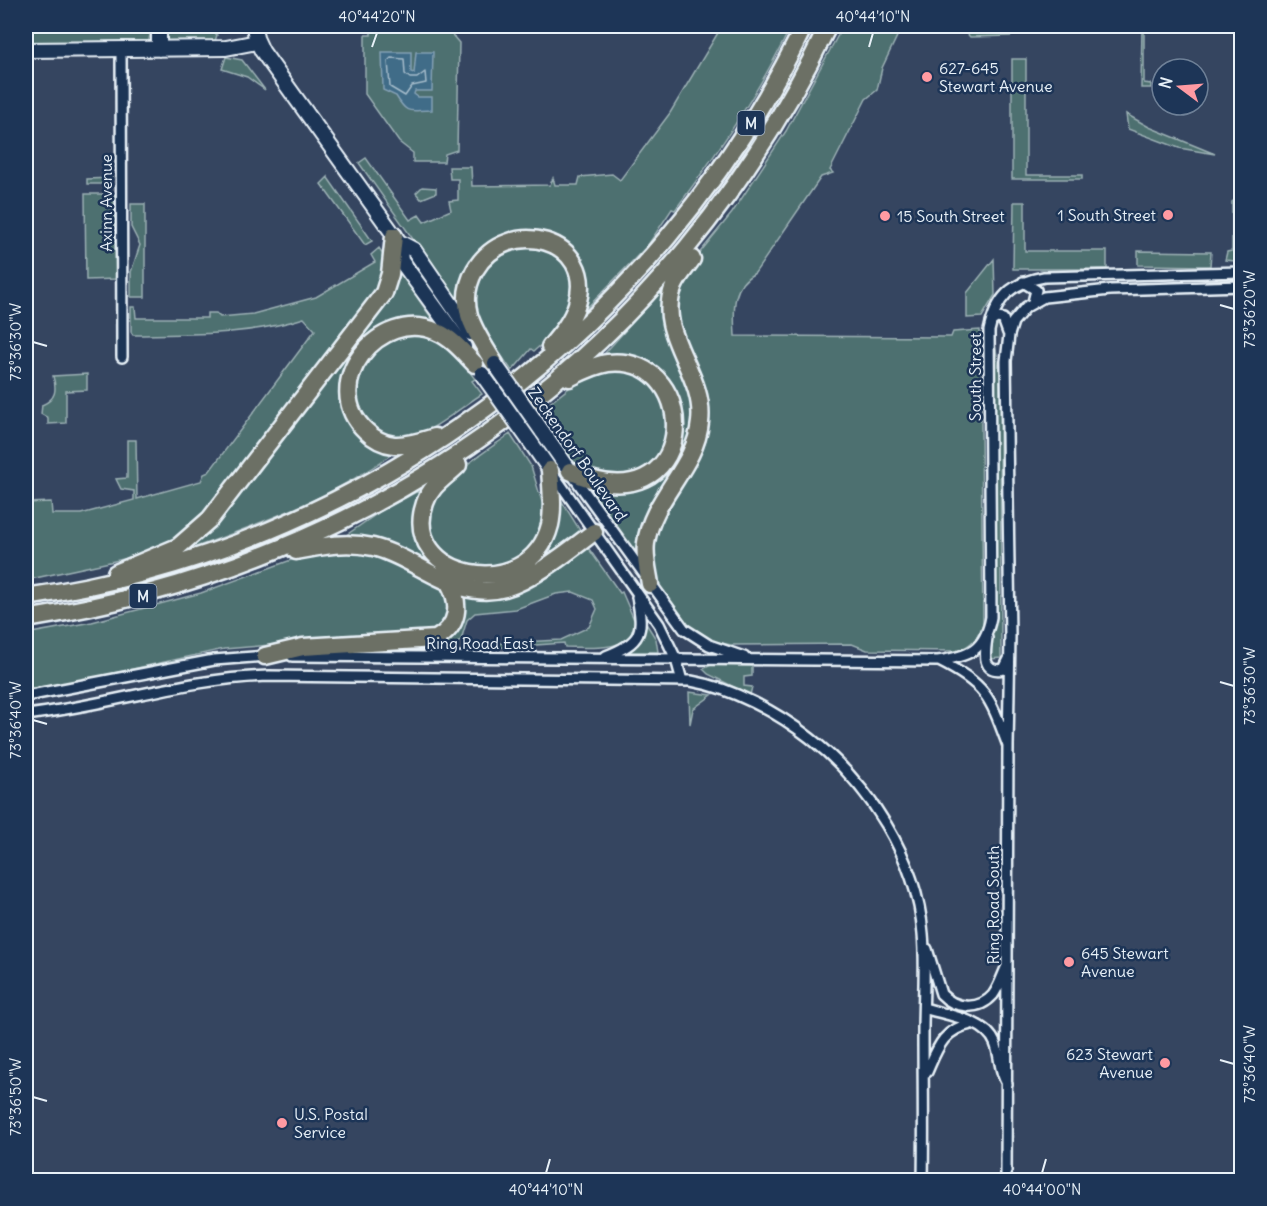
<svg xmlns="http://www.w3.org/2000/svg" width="1267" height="1206" font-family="Delius,sans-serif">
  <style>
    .green { fill: #4e6f6f; stroke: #9bb0b4; stroke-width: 1.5 }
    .water { fill: #416c88; stroke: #84a1b5; stroke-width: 1.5 }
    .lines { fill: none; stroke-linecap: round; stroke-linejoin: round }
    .shore { stroke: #a5bccb; stroke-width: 1.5 }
    .street-casing { stroke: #e8f1f8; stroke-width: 14 }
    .secondary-casing { stroke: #e8f1f8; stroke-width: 18 }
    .highway-casing { stroke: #e8f1f8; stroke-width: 21 }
    .street { stroke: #1d3557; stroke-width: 9 }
    .secondary { stroke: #1d3557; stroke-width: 14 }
    .highway { stroke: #6c7065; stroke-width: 16 }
    .secondary-bridge-casing { stroke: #e8f1f8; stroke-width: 18; stroke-linecap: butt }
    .secondary-bridge { stroke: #1d3557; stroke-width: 14 }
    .ticks { fill: none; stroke: #e8f1f8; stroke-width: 2 }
    .poi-dot { fill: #ff9aa2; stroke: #1d3557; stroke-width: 2 }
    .labels { text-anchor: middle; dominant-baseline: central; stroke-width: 5; stroke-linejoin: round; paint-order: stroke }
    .shield { fill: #1d3557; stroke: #abb9c8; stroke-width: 1.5 }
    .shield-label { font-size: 15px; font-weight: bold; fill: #e8f1f8 }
    .poi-label { font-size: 16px; fill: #e8f1f8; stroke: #1d3557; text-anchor: start }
    .street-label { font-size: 16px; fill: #e8f1f8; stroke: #1d3557 }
    .neatline { fill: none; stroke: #e8f1f8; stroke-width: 2 }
    .ticks-label { font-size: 15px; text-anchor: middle; fill: #e8f1f8 }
  </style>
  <rect width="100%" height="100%" fill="#354560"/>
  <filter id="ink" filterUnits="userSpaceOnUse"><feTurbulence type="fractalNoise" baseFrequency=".0167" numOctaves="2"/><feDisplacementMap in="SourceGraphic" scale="12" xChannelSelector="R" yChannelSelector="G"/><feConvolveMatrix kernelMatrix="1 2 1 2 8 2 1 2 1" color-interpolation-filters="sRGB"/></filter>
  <g filter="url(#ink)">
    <path class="green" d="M722,26H791C760,91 718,152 675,210L672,209L648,245L579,316L572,255L517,233L496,239L480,252L469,266L460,296L454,297L359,163L366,158L410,220L419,215L424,222L451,210L449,201L458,200V179H450L449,167H471L472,186L550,185L553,178L555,185H578L580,177L612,174L620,180L670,113Z
      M843,26H902L882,68L877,90L866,99L830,170L833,173L821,177L755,273C730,286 734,313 735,336L951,337L953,332L980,330L983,625C977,639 972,645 957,651L867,650L852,644L731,645L708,640L682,620L656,583L649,541L700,442L672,304L688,267L732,213L786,131Z
      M965,26H1015V33L1011,36L970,37L965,31Z
      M1142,26H1144V83L1151,84V88H1141Z
      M208,28L217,35L215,41L211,43H169L165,40V34L171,29Z
      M26,29H146L150,35L148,44H26Z
      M371,30H448L459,43L457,150L445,154L444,162H413V153L399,142L365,94V35H371Z
      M226,57L242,60L265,90L247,77L222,69Z
      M1012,59H1026V175H1082V179H1012Z
      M1126,114L1149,127L1215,154L1179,148L1128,129Z
      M328,177V178L372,241L365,245L321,184Z
      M112,178L111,184H87V179Z
      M422,187L436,188V193L421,199L416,193Z
      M85,194H114L116,279L86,280Z
      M1235,200V261L1225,260L1227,252L1232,251V202Z
      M1014,202H1025V251H1107V269H1013Z
      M131,204H145V297H131V272L140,245L131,227Z
      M535,244C542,248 553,252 560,257C563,260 565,266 567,270C584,302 558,331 534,351L531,349L512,371L501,355L497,358C485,341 464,306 473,284C478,272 495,259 503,248Z
      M379,248C389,261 384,275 379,289L186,536L142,555L26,580V503L51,502L52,514H81L134,500V491L121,489L116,479L127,478V440H136L137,499L201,481L204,474L209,472L315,330L304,318C248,336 191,334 133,335L131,332V307H135L136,318H207V313H216L220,317L253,314L316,297L375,262L371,255Z
      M1138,251L1211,252L1210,266L1138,265Z
      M994,259L995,295L982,317L967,318V293Z
      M400,273L435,323C363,330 349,331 340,408L392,450V454C332,498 258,524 188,550L186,545Z
      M661,291L694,402L693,427L635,554L591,491L595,492L596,488L615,491L666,462L665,386L606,358L604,354Z
      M407,332L436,337L457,355L475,379L472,381L482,394C461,407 425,438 402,440C377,443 350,414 352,389C353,378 361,365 365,354Z
      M995,343L1000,374L1001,658L990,659Z
      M605,369L633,372L655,386L668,417L667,435L660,455L649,469L614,481L575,466L546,428L551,424L541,410L578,381Z
      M87,374V390L66,391V423L48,424V418L41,414L42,405C56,399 57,390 53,376Z
      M510,434L531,466L542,502L545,503C544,511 544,522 541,530C531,558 500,573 471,570C465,569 459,564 455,562C431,548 421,522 432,496C437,483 495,445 510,434Z
      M418,491L421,495L430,557L425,566L342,538L381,511Z
      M561,500L581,532L553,552L546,546L555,535L552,531L558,501Z
      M581,549H589L620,593L622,592L635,622L630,638C611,651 587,647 565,647L564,643L492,648L484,644L561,640L589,627L597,609L593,600L573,592L556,594L516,609L475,613L467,620L461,640L448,651H425V645L436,643L458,595L472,596Z
      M354,550L378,556L440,586L446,592L451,612L440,631L224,649L73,682L26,689V634L92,622L201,593L302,556Z
      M647,625L656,639L658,652H628L640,640Z
      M711,665L752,666V676L744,677V686L752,687L750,695L708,674L703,669Z
      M689,692L712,695L693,709L690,724Z"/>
    <path class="water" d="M382,52H411V72L414,73L416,52H433L432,91H415L414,94L418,97H432V110C409,110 408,116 396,96L383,90Z"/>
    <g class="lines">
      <path class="shore" d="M391,58L404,59L405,74L410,78H417L425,72L426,83L412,86L405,96L390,87L388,61Z"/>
      <g class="street-casing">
        <path id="street" d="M121,49L122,357
          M1023,282L1036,290L1033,302
          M992,321L997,318L1003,319L1008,333
          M571,473L684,629L709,645L744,657
          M554,475L659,624L676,659L682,681
          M987,638C985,652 981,674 1004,669L1009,659
          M292,656L938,661C969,656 985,651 991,617L989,331C996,298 1010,283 1044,277L1242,272
          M606,656C642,642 644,633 637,597
          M939,661C987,685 990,697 1008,746L1006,1180
          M26,696L214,660L267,656
          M26,715C107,706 186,678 269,676L691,681C732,688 777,712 810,738C869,784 917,858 923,934C926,966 923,998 923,1030C923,1080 924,1130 923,1180
          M1008,746L1010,636L1006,361L1009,335L1013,322L1026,307L1044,297L1110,290L1242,286
          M927,949L941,994C955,1009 979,1011 993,995C999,987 1002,977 1006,968
          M924,1008C945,1015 985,1019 995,1043C1001,1058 998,1068 1007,1084
          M927,1072C937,1049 943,1029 971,1024"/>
      </g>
      <g class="secondary-casing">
        <path id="secondary" d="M159,26V49
          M254,26L256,38L262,51L399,242L401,261L464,347
          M26,50L226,48L257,42
          M399,242L414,250L471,333
          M542,431L570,471
          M529,440L550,470"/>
      </g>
      <g class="highway-casing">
        <path id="highway" d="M495,364C486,349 474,332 469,315C465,300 467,284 475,270C508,214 597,239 577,304C572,321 561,334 550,347
          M569,378C581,372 594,365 608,363C706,353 699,531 570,471
          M435,437C422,441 408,446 394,445C384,444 374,439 366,431C317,386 379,306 437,332C452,338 464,353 475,364
          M458,465C445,478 431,485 425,503C399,578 529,607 550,525C554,507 551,487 550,470
          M296,551C322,546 346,541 373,547C418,558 456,602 505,588C533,580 570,550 594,532
          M116,573L178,547L210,519L384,293L390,274L394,236
          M650,584C648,571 644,556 646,543C652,498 696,467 700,422C706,373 654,334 674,286C678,276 686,268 692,259
          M26,597C361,550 657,331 804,26
          M26,619C381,564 672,350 828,26
          M265,656L303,647L436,639C459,626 461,604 449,583"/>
      </g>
      <use href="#street" class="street"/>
      <use href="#secondary" class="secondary"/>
      <use href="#highway" class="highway"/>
      <g class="secondary-bridge-casing">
        <path id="secondary-bridge" d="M495,364L542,431
          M482,374L529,440"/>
      </g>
      <use href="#secondary-bridge" class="secondary-bridge"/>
    </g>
  </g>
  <path class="ticks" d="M372,47L377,33M869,47L873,33M1220,305L1234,309M33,342L47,346M1220,682L1234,686M33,720L47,724M1220,1060L1234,1064M33,1097L47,1101M546,1173L550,1159M1042,1173L1046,1159"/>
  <g class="poi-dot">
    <circle cx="927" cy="77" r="6"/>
    <circle cx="1168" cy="215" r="6"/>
    <circle cx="885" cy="216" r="6"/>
    <circle cx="1069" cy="962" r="6"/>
    <circle cx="1165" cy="1063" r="6"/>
    <circle cx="282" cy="1123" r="6"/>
  </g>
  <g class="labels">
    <g class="shield">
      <rect x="737.5" y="111" width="27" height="24" rx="4.5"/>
      <rect x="129.5" y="584" width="27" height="24" rx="4.5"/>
    </g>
    <g class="shield-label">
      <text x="751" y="123">M</text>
      <text x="143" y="596">M</text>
    </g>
    <g class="poi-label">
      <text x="939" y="68">627-645<tspan x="939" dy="18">Stewart Avenue</tspan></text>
      <text x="1156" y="215" text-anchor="end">1 South Street</text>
      <text x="897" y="216">15 South Street</text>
      <text x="1081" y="953">645 Stewart<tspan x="1081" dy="18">Avenue</tspan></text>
      <text x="1153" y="1054" text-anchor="end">623 Stewart<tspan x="1153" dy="18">Avenue</tspan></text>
      <text x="294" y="1114">U.S. Postal<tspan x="294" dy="18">Service</tspan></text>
    </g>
    <g class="street-label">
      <text transform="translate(106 203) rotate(-90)">Axinn Avenue</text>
      <text transform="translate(975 377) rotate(-90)">South Street</text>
      <text transform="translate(578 454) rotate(55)">Zeckendorf Boulevard</text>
      <text x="480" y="643">Ring Road East</text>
      <text transform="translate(993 905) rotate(-90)">Ring Road South</text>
    </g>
  </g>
  <rect width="1267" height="1206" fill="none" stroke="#1d3557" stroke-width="66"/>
  <g transform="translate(1180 87) rotate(286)"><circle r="28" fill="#1d3557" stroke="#6e8097" stroke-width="1.5"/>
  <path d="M0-4.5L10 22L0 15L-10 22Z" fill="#ff9aa2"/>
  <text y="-9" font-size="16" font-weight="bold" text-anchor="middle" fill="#e8f1f8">N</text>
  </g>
  <rect x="33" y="33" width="1201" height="1140" class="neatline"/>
  <g class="ticks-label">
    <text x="377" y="22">40°44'20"N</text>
    <text x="873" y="22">40°44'10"N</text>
    <text transform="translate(1250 309) rotate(-90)" y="5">73°36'20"W</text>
    <text transform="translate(16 342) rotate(-90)" y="5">73°36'30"W</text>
    <text transform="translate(1250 686) rotate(-90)" y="5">73°36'30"W</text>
    <text transform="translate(16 720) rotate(-90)" y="5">73°36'40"W</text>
    <text transform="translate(1250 1064) rotate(-90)" y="5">73°36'40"W</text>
    <text transform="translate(16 1097) rotate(-90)" y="5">73°36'50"W</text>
    <text x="546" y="1195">40°44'10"N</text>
    <text x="1042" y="1195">40°44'00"N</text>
  </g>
</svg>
